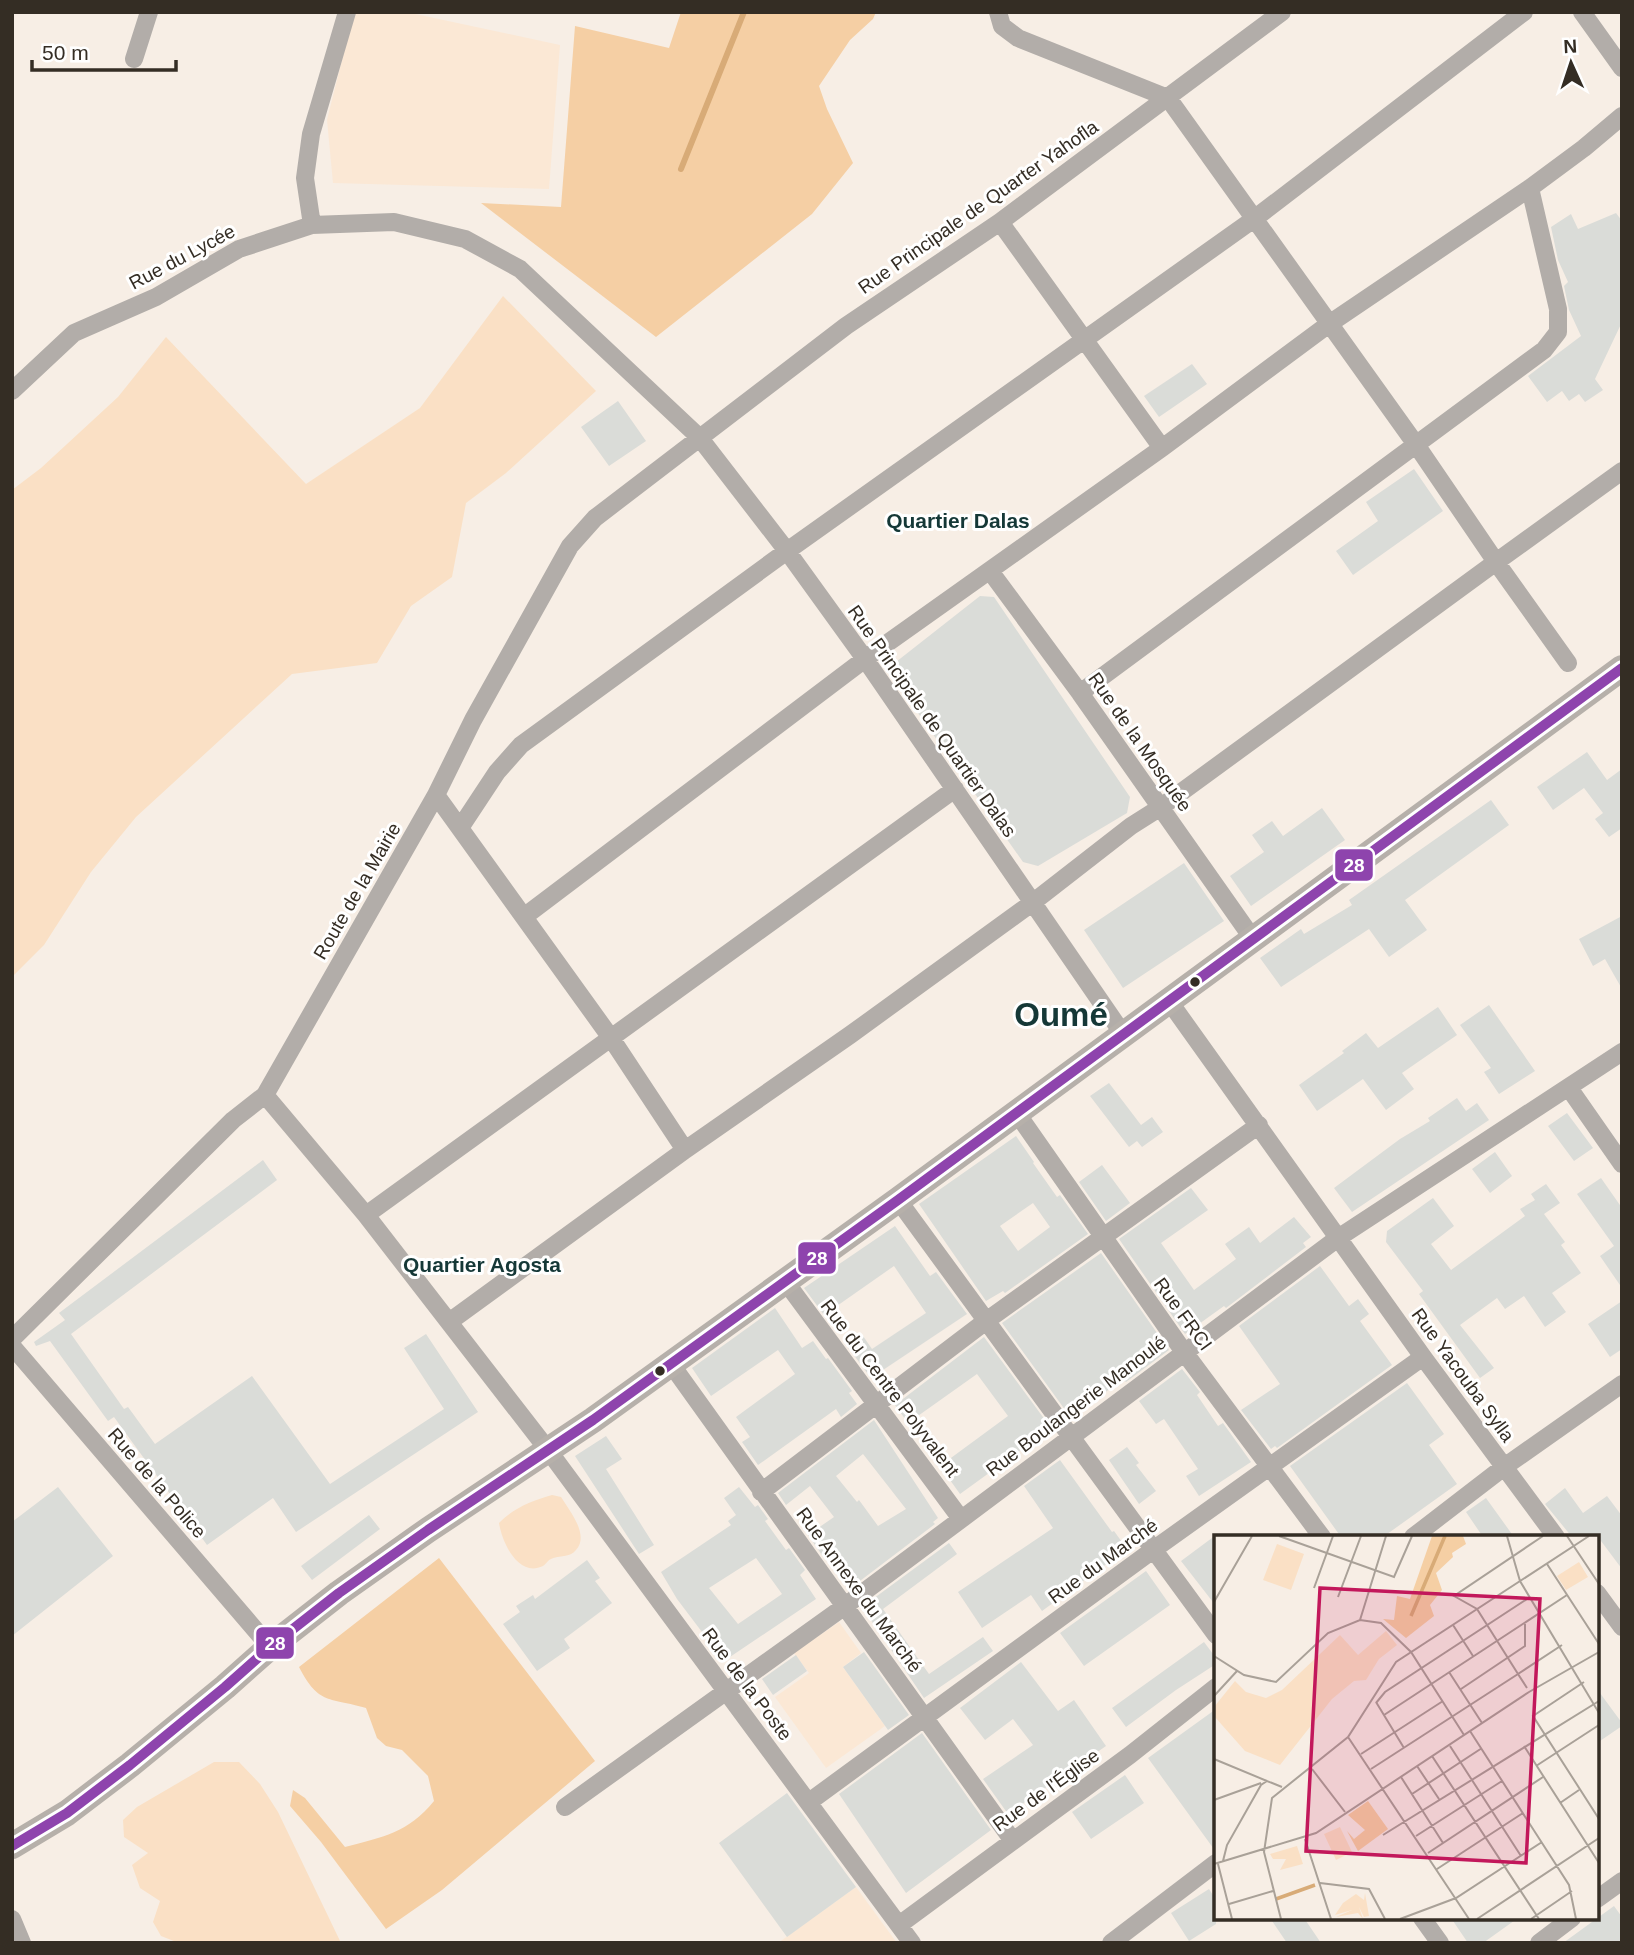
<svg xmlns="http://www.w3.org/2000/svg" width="1634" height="1955" font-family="Arial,sans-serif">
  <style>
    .built { fill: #fbe8d5 }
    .green { fill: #fae0c5 }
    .forest { fill: #f5cfa4 }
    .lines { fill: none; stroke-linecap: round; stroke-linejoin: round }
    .stream { stroke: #d8ab77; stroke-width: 6 }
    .building { fill: #dadcd8; fill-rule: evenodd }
    .street { stroke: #b2ada9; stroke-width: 18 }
    .primary { stroke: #b6b0aa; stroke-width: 26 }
    .bus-1-casing { stroke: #fff; stroke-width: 16 }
    .bus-1 { stroke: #8e44ad; stroke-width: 10 }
    .bus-dot { fill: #342d24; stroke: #fff; stroke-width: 2.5 }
    .labels { text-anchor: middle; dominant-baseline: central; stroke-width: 6; stroke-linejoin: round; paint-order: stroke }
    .street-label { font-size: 19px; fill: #342d24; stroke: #fff }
    .neighbourhood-label { font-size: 21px; font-weight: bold; fill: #153837; stroke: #fff }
    .town-label { font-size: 33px; font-weight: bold; fill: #153837; stroke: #fff }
    .inset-river { fill: none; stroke: #d8ab77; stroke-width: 3.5 }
    .inset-road { fill: none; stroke: #a9a198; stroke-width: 2 }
    .view { fill: #c2185b; fill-opacity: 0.15; stroke: #c2185b; stroke-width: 3.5 }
    .inset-edge { fill: none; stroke: #342d24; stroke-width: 3.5 }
    .line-badge { stroke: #fff; stroke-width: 2.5 }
    .badge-label { font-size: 19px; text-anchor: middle; font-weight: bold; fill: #fff }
  </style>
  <rect width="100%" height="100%" fill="#f7eee5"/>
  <path class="built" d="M354,12H406L560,45L549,189L333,183L327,120Z
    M839,1622L861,1653L843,1667L885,1726L826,1768L775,1697L809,1673L794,1653Z
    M856,1887L897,1943H778Z"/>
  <path class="green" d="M503,296L596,391L506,473L466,503L452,577L411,606L377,663L292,674L136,817L91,872L44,945L12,977V490L41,468L118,397L166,337L306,484L420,408Z
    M552,1495L561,1497C569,1510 590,1535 576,1550C570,1558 559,1555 551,1559C548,1560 546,1564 543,1566C518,1578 502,1542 499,1523C513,1508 532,1501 552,1495Z
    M214,1762H239L260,1784L278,1812L341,1943H179L161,1936L153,1922L160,1901L140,1888L132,1865L148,1853L124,1837L123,1820L137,1807Z"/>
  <path class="forest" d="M681,12H876L873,19L850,40L819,86L827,109L853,163L812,214L656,337L481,203L561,207L575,26L669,48Z
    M439,1558L595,1761L442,1890L386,1929L321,1842L290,1806L293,1790L305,1798L345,1847C383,1837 408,1833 434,1801L428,1776L402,1750L386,1746L377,1738L366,1708C330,1697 319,1706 299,1667Z"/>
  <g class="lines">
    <path class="stream" d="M681,169L744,12"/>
  </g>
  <path class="building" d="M1616,213L1622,221V322L1595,379L1603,390L1585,402L1579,394L1569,401L1562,391L1547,402L1528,376L1581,336L1569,310L1564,286L1568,282L1558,260L1551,227L1571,214L1578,229Z
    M1192,364L1207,384L1159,417L1144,396Z
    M618,401L646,441L609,466L581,427Z
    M1414,469L1443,511L1353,575L1336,551L1378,521L1366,502Z
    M980,596L994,597L1130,797L1127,813L1038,866L1023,862L887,669Z
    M1587,752L1607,780L1622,769V828L1609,837L1595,819L1603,813L1584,788L1553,810L1537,787Z
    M1491,800L1509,825L1405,900L1427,930L1389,957L1369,929L1281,987L1260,958L1301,929L1304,934L1352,905L1349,900Z
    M1322,808L1345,840L1251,906L1230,876L1264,852L1252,835L1272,821L1283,836Z
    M1184,863L1224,921L1123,988L1084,930Z
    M1622,916V989L1605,959L1593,966L1579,939Z
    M1489,1005L1535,1071L1499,1094L1484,1072L1491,1068L1460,1025Z
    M1438,1007L1457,1035L1402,1073L1414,1089L1386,1110L1363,1079L1317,1111L1299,1085L1344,1053L1342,1051L1366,1033L1378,1048Z
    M1109,1083L1141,1125L1152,1117L1163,1132L1142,1147L1137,1141L1129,1147L1090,1096Z
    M1457,1098L1466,1111L1477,1103L1489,1120L1352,1212L1334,1188L1400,1139L1430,1121L1428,1118Z
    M1567,1113L1593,1148L1574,1161L1548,1126Z
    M1016,1136L1034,1162L1033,1163L1057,1197L1060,1195L1088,1234L1005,1293L1003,1291L986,1301L919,1204ZM1033,1203L1050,1227L1018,1251L1000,1226Z
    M1495,1152L1512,1176L1490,1193L1472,1169Z
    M263,1160L277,1180L71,1334L124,1409L128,1407L155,1444L252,1376L330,1484L444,1409L404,1348L426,1334L478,1412L296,1532L273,1498L207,1545L114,1417L108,1421L50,1341L36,1346L34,1342L65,1320L59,1313Z
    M1102,1165L1130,1203L1106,1221L1079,1182Z
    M1601,1178L1622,1208V1288L1600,1256L1614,1246L1577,1194Z
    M1546,1184L1560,1203L1544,1214L1565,1242L1561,1245L1581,1273L1552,1293L1566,1312L1545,1327L1524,1296L1505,1309L1497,1298L1460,1325L1494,1368L1480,1378L1419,1294L1423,1291L1386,1242L1387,1231L1433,1198L1454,1226L1431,1244L1451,1270L1525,1216L1520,1209L1535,1200L1531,1194Z
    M1191,1188L1208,1210L1161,1243L1194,1290L1236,1259L1225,1244L1249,1227L1260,1243L1294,1217L1311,1237L1303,1243L1306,1247L1226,1308L1224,1306L1185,1334L1119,1239Z
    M895,1226L930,1276L936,1272L967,1314L871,1378L847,1346L863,1336L872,1349L926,1313L894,1266L824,1315L804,1288Z
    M1101,1253L1169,1350L1126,1382L1123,1379L1071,1418L1002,1323Z
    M1320,1266L1349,1306L1358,1299L1369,1314L1360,1321L1392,1365L1277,1448L1275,1446L1271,1449L1241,1410L1280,1384L1239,1326Z
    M1622,1301V1349L1610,1357L1588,1324Z
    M775,1308L802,1348L813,1341L826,1359L828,1358L852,1391L849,1393L857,1404L841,1417L836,1409L758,1465L742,1442L750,1437L736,1417L795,1374L778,1350L711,1396L692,1368Z
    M984,1337L1051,1428L960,1494L940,1466L1008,1416L977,1374L908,1423L895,1405Z
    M1182,1369L1200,1392L1197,1395L1218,1426L1223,1423L1251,1462L1199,1496L1186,1476L1198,1469L1164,1419L1156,1424L1139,1401Z
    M1407,1383L1444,1434L1429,1445L1457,1484L1383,1537H1341L1290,1466Z
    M874,1420L938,1518L933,1522L935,1524L852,1587L829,1555L824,1558L808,1535L834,1517L810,1486L786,1505L778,1493ZM863,1454L906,1509L878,1526L859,1500L857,1502L836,1476Z
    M606,1436L622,1459L606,1469L654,1545L639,1554L575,1456Z
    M1127,1447L1139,1463L1136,1465L1156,1491L1139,1504L1109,1460Z
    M1060,1460L1112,1532L1114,1531L1127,1549L1042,1611L1031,1595L982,1628L958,1592L1053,1528L1024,1486Z
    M58,1487L113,1556L12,1636V1522Z
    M739,1487L755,1507L758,1505L768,1519L765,1521L786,1550L789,1548L805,1570L800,1575L816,1599L724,1661L677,1599L661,1572L731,1525L728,1521L736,1515L724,1498ZM756,1558L782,1594L738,1624L709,1588Z
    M1565,1488L1583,1513L1607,1496L1622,1516V1569L1598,1537H1572L1545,1504Z
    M1486,1498L1514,1537H1483L1466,1512Z
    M369,1515L380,1529L312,1580L301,1566Z
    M1216,1535V1606L1181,1561Z
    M949,1543L957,1554L883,1609L929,1674L983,1637L993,1651L924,1698L862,1607Z
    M587,1560L600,1578L595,1581L612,1603L564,1639L570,1648L537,1671L503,1624L520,1612L516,1606L533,1595L535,1599Z
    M1146,1571L1170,1605L1084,1666L1060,1633Z
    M1204,1642L1216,1658V1664L1176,1690L1126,1727L1112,1708Z
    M864,1652L909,1715L888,1730L843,1667Z
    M796,1655L807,1671L773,1695L762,1679Z
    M1021,1662L1058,1711L1074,1700L1106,1746L1008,1814L983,1779L1033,1745L1013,1719L985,1740L960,1708Z
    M1597,1689L1622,1723V1726L1597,1743Z
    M1216,1709V1852L1148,1758Z
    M922,1733L991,1830L906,1893L839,1794Z
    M1125,1775L1144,1803L1091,1839L1072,1812Z
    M787,1793L856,1887L787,1937L719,1843Z
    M1209,1889L1216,1900V1924L1189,1941L1171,1913Z
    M1614,1906L1622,1917V1943H1563Z
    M1270,1918H1304L1321,1943H1287Z
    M1451,1918H1518L1483,1943H1468Z"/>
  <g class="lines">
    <path class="street" d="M1582,12L1622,68
      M134,59L149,12
      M1000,222L1162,448
      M312,225L305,178L311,134L347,12
      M12,391L74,333L156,297L239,249L312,225L394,222L465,239L520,269L699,437L787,551L865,659L1123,1034
      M990,571L1080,693L1253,939
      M1568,663L1496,562L1622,471
      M1080,693L1544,350L1558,332V309L1530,188
      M436,795L611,1038L685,1150
      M460,828L497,772L521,745L787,551L1254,219L1524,12
      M525,916L865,659L1162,448L1329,324L1530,188L1584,148L1622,116
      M1169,1001L1423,1357L1556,1537
      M1569,1088L1622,1164
      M265,1095L366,1215L548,1450L912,1943
      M1016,1112L1184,1352L1322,1537
      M898,1200L1216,1635
      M366,1215L955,789
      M785,1281L961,1519
      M449,1322L685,1150L850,1035L1032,903L1131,826L1161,807L1496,562L1417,446L1168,98L1018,38L1002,26L998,12
      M12,1339L233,1120L265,1095L436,795L473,720L570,546L595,518L846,326L1000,222L1282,12
      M12,1346L270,1647
      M671,1364L1013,1841
      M761,1492L986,1321L1259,1125
      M1413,1537L1504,1467L1622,1384
      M1597,1593L1622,1627
      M809,1802L1153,1550L1423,1357
      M565,1807L845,1606L1338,1238L1622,1052
      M1597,1899L1622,1881
      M1422,1918L1440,1943
      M12,1919L22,1943
      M899,1925L1130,1755L1216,1687
      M1111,1943L1216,1863
      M1539,1943L1572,1918"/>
    <path class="primary" d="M12,1846L67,1813L130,1765L225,1687L270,1647L339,1593L428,1530L593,1420L898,1200L1622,668"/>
    <g class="bus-1-casing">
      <path id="bus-1" d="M12,1846L67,1813L130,1765L225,1687L270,1647L339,1593L428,1530L593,1420L898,1200L1622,668"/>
    </g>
    <use href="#bus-1" class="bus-1"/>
  </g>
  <g class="bus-dot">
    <circle cx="1195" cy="982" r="6"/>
    <circle cx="660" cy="1371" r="6"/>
  </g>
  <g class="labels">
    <g class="street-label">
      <text transform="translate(978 207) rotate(-35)">Rue Principale de Quarter Yahofla</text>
      <text transform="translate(182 257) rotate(-28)">Rue du Lycée</text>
      <text transform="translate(932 721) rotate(55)">Rue Principale de Quartier Dalas</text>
      <text transform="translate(1140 742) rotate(55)">Rue de la Mosquée</text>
      <text transform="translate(357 891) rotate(-60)">Route de la Mairie</text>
      <text transform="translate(1183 1314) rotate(54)">Rue FRCI</text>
      <text transform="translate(1463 1375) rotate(54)">Rue Yacouba Sylla</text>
      <text transform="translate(890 1388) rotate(53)">Rue du Centre Polyvalent</text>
      <text transform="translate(1076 1406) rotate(-37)">Rue Boulangerie Manoulé</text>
      <text transform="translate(157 1483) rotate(49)">Rue de la Police</text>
      <text transform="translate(1103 1561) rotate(-36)">Rue du Marché</text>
      <text transform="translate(859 1590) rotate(54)">Rue Annexe du Marché</text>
      <text transform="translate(747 1684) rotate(53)">Rue de la Poste</text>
      <text transform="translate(1046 1790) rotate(-36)">Rue de l'Église</text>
    </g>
    <g class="neighbourhood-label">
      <text x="958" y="520">Quartier Dalas</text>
      <text x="482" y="1264">Quartier Agosta</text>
    </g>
    <g class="town-label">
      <text x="1061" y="1014">Oumé</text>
    </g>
  </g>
  <g transform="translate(1214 1535)">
    <rect width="385" height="385" fill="#f7eee5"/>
    <path d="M63,9L90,19L77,55L49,45ZM365,27L374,42L352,55L343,41ZM172,96L183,110L165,124L152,145L140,146L118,164L66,230L31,216L0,181V172L21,146L32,157L52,163L68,155L126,100L144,120ZM126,292L138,317L122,325L110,299ZM83,311L89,329L66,335L72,324H59L56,319ZM151,358L155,381L150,382L145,372L149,384L144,378L122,382L138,375L121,380L129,368L142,359L150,365Z" fill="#fae0c5"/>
    <path d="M218,1H249L252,9L238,18L239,22L222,38L228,55L216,70L220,81L192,103L169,84L180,85L183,61L196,64ZM154,266L174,294L144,316L133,296L140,304L151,295L134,280Z" fill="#f5cfa4"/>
    <path class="inset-river" d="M197,81L231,1M62,364L101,350"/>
    <path class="inset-road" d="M65,1L180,42L198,1M293,1L306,46L385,178M353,1L385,49M333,29L385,109M100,53L119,1M124,62L147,1M0,67L38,1M146,85L172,1M239,90L259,121M0,121L30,140L62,147L114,98L146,85L167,88L197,117L250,200M235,137L268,188M370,147L319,181L385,284M313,153L304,139L348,110M247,154L311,111V89M0,161L23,136M162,167L190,213M162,168L171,157L316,62M170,180L353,60M256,196L355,350L362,384M134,202L255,384M236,211L307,321M310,211L385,328M147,219L229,166M218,221L325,384M0,224L53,246M203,231L225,264M322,231L385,190M98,234L131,277M157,234L304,139L263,74L240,61L329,1M187,242L229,308M198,259L268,213M0,265L47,248M346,268L365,255M169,300L385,166M202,301L288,246M91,304L117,384M214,318L329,242M9,326L13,310L47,250L53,246L68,252M0,329L102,298L315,157L385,117M4,329L18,384M223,334L309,278M106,348L155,354L171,384M15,369L59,356M67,384L50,317L58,263L134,202L182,127L375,1M186,384L242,363L328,307M263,384L385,303M317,384L358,356"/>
    <path class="view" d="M106,53L326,64L312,328L92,316Z"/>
    <rect width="385" height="385" class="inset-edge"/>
  </g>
  <g class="line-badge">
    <rect x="1334" y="848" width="40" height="34" rx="7" fill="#8e44ad"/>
    <rect x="797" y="1241" width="40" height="34" rx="7" fill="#8e44ad"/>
    <rect x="255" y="1626" width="40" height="34" rx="7" fill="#8e44ad"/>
  </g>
  <g class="badge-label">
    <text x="1354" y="872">28</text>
    <text x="817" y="1265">28</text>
    <text x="275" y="1650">28</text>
  </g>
  <rect width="1634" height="1955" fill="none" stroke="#342d24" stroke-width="28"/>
  <g transform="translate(1571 63) rotate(357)" stroke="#ffffff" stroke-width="5" paint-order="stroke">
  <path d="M0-5L12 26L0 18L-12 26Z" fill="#342d24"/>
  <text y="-10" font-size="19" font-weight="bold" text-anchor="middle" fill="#342d24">N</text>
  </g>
  <path d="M32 60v10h144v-10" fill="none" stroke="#342d24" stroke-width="3.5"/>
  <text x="42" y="60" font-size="21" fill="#342d24" stroke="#ffffff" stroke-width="5" paint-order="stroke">50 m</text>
</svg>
